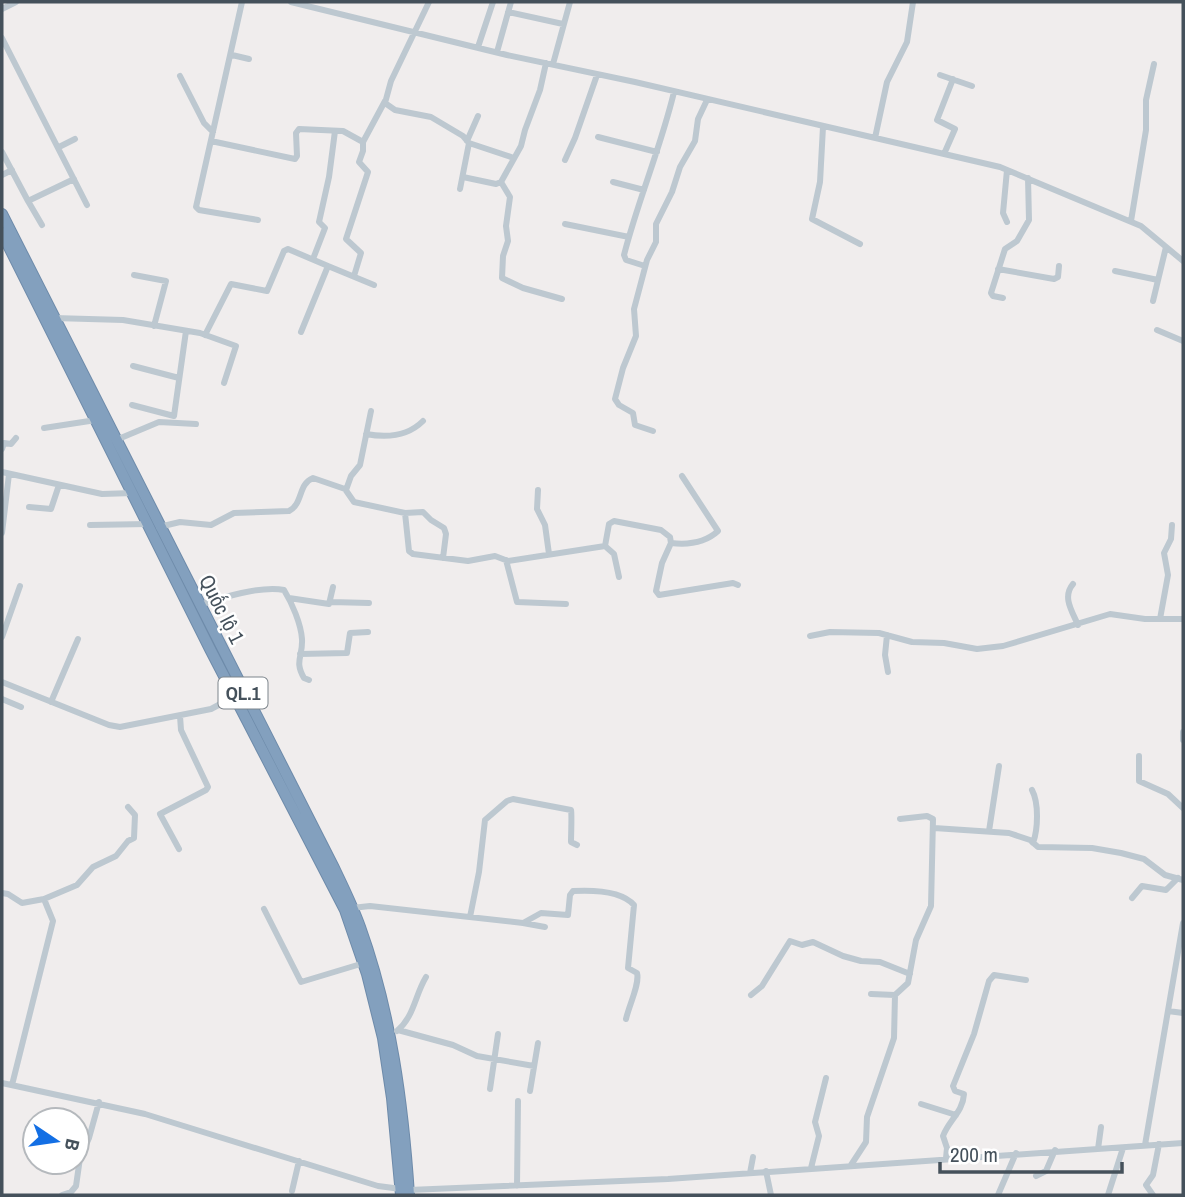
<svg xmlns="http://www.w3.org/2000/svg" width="1185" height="1197" font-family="'Archivo Narrow',sans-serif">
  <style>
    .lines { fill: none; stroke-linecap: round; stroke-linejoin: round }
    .highway-casing { stroke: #6e8baa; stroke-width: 12 }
    .street { stroke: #bdc8d0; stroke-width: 6 }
    .highway { stroke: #83a0be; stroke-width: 10 }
    .labels { text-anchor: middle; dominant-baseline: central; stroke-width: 5; stroke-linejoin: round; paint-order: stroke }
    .shield { fill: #fff; stroke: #7d858c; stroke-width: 2 }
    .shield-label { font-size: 19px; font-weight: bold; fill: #45515b }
    .street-label { font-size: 21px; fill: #45515b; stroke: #fff }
  </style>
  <rect width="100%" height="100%" fill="#f0eded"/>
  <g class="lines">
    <g class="highway-casing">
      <path id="highway" d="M2,214L334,868C343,887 353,907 360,927C391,1013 403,1104 409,1195
        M2,233L210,649L345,910L367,974L383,1038L392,1098L401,1195"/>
    </g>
    <path class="street" d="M242,2L196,207L199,210L258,220
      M291,2L507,55L635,82L1000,167L1141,226L1183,261
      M429,2L391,81L385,103L395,110L431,117L463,136L469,143L514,158
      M2,9L16,2
      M508,12L563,24
      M2,38L87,205
      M478,47L493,2
      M497,52L511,2
      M232,55L249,59
      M546,63L540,90L525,130L521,146L501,182L510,197L506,226L508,241L503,256L502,278L523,288L562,299
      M553,64L570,2
      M940,75L972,86
      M180,76L204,123L213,132
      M823,127L820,182L812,219L860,244
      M598,137L657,152
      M875,138L887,82L907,42L913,2
      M211,141L295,159L297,156L296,133L299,129L343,131L363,142L385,101
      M467,141L478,116
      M59,147L75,139
      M2,152L28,201L74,179
      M944,154L955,129L937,120L953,79
      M565,160L575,138L597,75
      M2,175L12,170
      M463,177L496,184L501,182
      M613,182L644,190
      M460,189L469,143
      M28,201L42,225
      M1131,221L1146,130V100L1154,64
      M1007,222L1003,213L1007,170
      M565,224L629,237
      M313,259L325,228L319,222L329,177L335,131
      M328,266L374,285
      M645,266L626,260L624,255C638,200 661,147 674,92
      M998,269L1054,279L1058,277L1059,266
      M1115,271L1158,280
      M134,275L166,281L154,326
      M354,276L361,253L346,239L368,172L359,162L363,151V142
      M1003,298L993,296L991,293L1005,249L1017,241L1029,220L1028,178
      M1153,301L1166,247
      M54,318L123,320L200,333L236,346L224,383
      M1157,330L1183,341
      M205,335L231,284L267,291L284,251L288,249L328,266L301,332
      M133,366L179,378
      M132,405L174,416L186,331
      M44,428L96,420
      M653,431L635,425L633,413L619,405L615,399L623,368L636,336L634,309L647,260L656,242V224L672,192L680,167L695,141L698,119L707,100
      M366,434C387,438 408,436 423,421
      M116,440L159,422L196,424
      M2,449L4,443L11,444L16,438
      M2,472L102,494L133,493
      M346,490L351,476L360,465L371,411
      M538,490L537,509L545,525L549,554
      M29,507L51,509L59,485
      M405,513L423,512L431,520L444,528L446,534L443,558
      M90,525L148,524
      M159,527L180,522L211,525L234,513L289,511C303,504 298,484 313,478L345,489L354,502L405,513L409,551L413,554L468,561L495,556L508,561L605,546L609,524L614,521L661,530L670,537L671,543L662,563L656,591L659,595L733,583L738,585
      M2,533L9,474
      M671,543C688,545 705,543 718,531L682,476
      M605,546L614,554L619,577
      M506,560L517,602L566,604
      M1073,584C1062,597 1072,611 1078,625
      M289,598L329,604L333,587
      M331,602L369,603
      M199,605C221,598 262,585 284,590C292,603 301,624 302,639C303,657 294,661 304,678L309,680
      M1160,619L1168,575L1164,553L1171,539L1172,525
      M887,635L885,655L888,672
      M810,636L830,632L879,633L912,642L944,643L977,649L1003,646L1110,614L1145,619H1183
      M2,637L20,586
      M300,654L347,653L350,633L368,632
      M2,682L109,725L120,727L211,709L243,692
      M2,699L21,707
      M51,702L78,639
      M1183,732V740
      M1139,756V781L1168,794L1183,808
      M1032,790C1039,803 1038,829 1033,843
      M934,828L1009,833L1030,840L1038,847L1092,848L1121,853L1144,859L1165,875L1183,880
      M989,831L999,766
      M179,849L160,814L206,790L208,787L181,730L180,716
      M2,893L8,894L22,903L44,899L53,921L12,1085
      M1132,898L1142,886L1166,890L1178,878
      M44,899L77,885L93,867L116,856L128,841L134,838L135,815L128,807
      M352,908L370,906L523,923L541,913L568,915L570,895L573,891C592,890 621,890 634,905L628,968L637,973C640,984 629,1005 626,1019
      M264,909L301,982L364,963
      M470,917L479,872L485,820L507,801L513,799L571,810C572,814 571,835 571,842L577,845
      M523,923L545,927
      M871,994L895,995
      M751,995L762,986L790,941L802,945L813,942L843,956L861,961L880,962L910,974
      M1168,1011L1183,1013
      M398,1030L453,1045L477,1056L534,1066
      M397,1031C414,1017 415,995 426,977
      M2,1083L145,1114L378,1186L409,1190L668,1179L1183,1143
      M490,1089L498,1034
      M530,1091L538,1043
      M921,1104L956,1115
      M1145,1145L1183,923
      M1098,1149L1101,1127
      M946,1158L947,1148L943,1136C949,1120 963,1112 964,1094L955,1091L953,1086L974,1034L989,981L994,975L1026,980
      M851,1165L866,1142L867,1117L894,1038L895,995L908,983L916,940L931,906L933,819L927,816L900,819
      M811,1168L819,1136L815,1122L826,1078
      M766,1171L771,1195
      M750,1173L753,1157
      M1036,1176L1046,1171L1055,1150
      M517,1186L518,1101
      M292,1191L299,1161
      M62,1195L71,1192L76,1186L80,1158L89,1138L99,1102
      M998,1195L1016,1153
      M1108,1195L1123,1148
      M1153,1195L1146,1185L1153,1175L1159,1144"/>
    <use href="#highway" class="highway"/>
  </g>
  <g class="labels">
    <rect class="shield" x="218.5" y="677.5" width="49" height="31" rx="5"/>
    <g class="shield-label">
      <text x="243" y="693">QL.1</text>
    </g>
    <g class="street-label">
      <text transform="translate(222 609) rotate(63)">Quốc lộ 1</text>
    </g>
  </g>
  <rect width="1185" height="1197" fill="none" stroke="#45515b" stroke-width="7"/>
  <g transform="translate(56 1141) rotate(103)"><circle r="33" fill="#ffffff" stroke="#b5b9bd" stroke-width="2"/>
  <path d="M0-5L12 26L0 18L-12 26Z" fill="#136fe4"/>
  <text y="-10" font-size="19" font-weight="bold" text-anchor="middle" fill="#45515b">B</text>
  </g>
  <path d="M940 1162v10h182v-10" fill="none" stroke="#45515b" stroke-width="3.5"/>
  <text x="950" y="1162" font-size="21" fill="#45515b" stroke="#ffffff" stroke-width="5" paint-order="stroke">200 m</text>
</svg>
